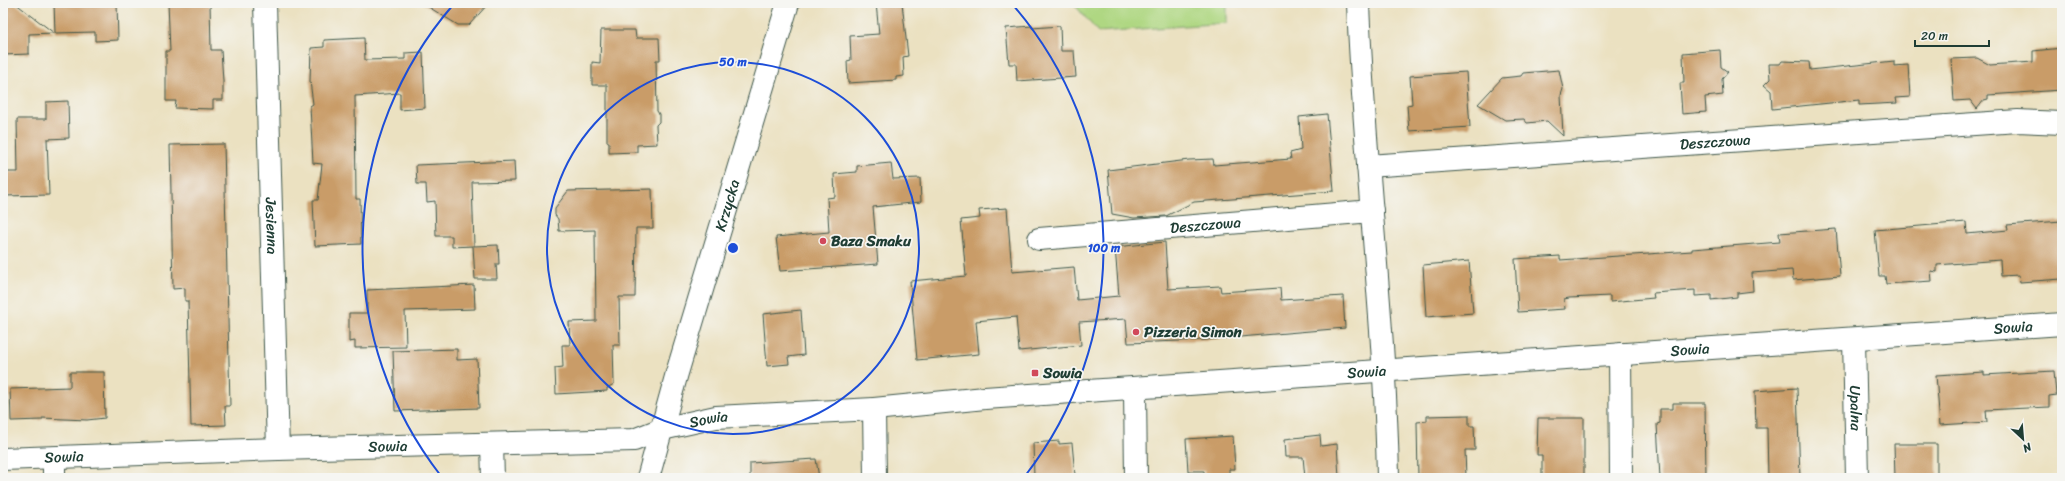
<svg xmlns="http://www.w3.org/2000/svg" width="2065" height="481" font-family="Sriracha,sans-serif">
  <style>
    .green { fill: #afd782; stroke: #678a5b }
    .building { fill: #c99c67 }
    .lines { fill: none; stroke-linecap: round; stroke-linejoin: round }
    .minor-casing { stroke: #3e5649; stroke-width: 24 }
    .minor { stroke: #fff; stroke-width: 22 }
    .ring { fill: none; stroke: #1d4ed8; stroke-width: 2 }
    .poi-dot { fill: #d1495b; stroke: #f6f6f2; stroke-width: 1.5 }
    .labels { text-anchor: middle; dominant-baseline: central; stroke-width: 3.5; stroke-linejoin: round; paint-order: stroke }
    .street-label { font-size: 15px; fill: #1f3d34; stroke: #f6f6f2 }
    .poi-label { font-size: 15px; font-weight: bold; fill: #1f3d34; stroke: #f6f6f2; text-anchor: start }
    .centre { fill: #1d4ed8; stroke: #f6f6f2; stroke-width: 2 }
    .ring-label { font-size: 12px; text-anchor: middle; font-weight: bold; fill: #1d4ed8; stroke: #f6f6f2; stroke-width: 3.5; stroke-linejoin: round; paint-order: stroke }
  </style>
  <rect width="100%" height="100%" fill="#f6f6f2"/>
  <filter id="ink" filterUnits="userSpaceOnUse"><feTurbulence type="fractalNoise" baseFrequency=".025" numOctaves="2"/><feDisplacementMap in="SourceGraphic" scale="8" xChannelSelector="R" yChannelSelector="G"/><feConvolveMatrix kernelMatrix="1 2 1 2 8 2 1 2 1" color-interpolation-filters="sRGB"/></filter>
  <filter id="wash" filterUnits="userSpaceOnUse"><feTurbulence type="fractalNoise" baseFrequency=".012" numOctaves="4" result="noise"/><feDisplacementMap in="SourceGraphic" scale="16" xChannelSelector="R" yChannelSelector="G"/><feGaussianBlur stdDeviation="0.9" result="paint"/><feColorMatrix in="noise" values="0 0 0 0 0 0 0 0 0 0 0 0 0 0 0 0 0 1.4 0 .05"/><feComposite in="paint" operator="in"/></filter>
  <g filter="url(#wash)">
    <rect width="100%" height="100%" fill="#ebe1c1"/>
    <path class="green" d="M976,3H1015L975,6Z
      M1073,3H1227V23L1098,32Z"/>
    <g id="blocks">
      <path class="building" d="M3,3H15L54,33L29,34V54L3,55Z
        M54,3H117L118,40L95,41V32L55,33Z
        M168,3H210L211,50H221L223,81V100H213V109L175,108L176,101H166V51H170Z
        M422,3H489L469,25H458Z
        M876,3H902L908,56L903,57L904,76L896,77V80L848,83L847,61L851,60L850,36L879,34Z
        M1032,26V28L1060,26L1061,51H1074L1076,77L1017,81L1016,64H1009L1006,28Z
        M601,30H635L636,38H659L660,60H656L657,111L659,114V122L656,125L657,144L637,145V152L609,153V142H607V85H592V62L600,63Z
        M364,38L365,60L405,59V53L423,52L425,108L400,110V93L355,96L356,199H360L361,244L315,246L313,200H318L322,164L313,163L310,106L313,104L310,81L311,48L324,47V40Z
        M2062,48V90L1988,95V99L1984,100L1977,109L1970,100L1954,101L1951,59L1977,58L1990,65L2033,62V51Z
        M1720,50L1721,67L1728,72L1722,79L1723,95L1705,97L1706,112L1682,114L1680,83H1684L1683,53Z
        M1782,61L1809,62L1810,70L1894,61V66L1908,65L1910,97L1896,98L1897,103L1859,105V100L1772,109L1771,91L1764,85L1770,79L1769,64H1780Z
        M1559,70L1563,89L1561,95L1563,136L1547,121L1527,123L1524,119L1505,120L1478,104L1502,78L1521,76L1523,73Z
        M1466,72L1470,127L1409,131L1407,105L1412,104L1410,76Z
        M68,101L69,138L47,139L49,195L3,196V172H18L17,119H46V102Z
        M1327,114L1334,191L1194,202L1166,216L1134,218L1112,214L1108,170L1189,160L1213,159L1214,165L1291,159L1290,153L1301,150L1299,117Z
        M224,144L230,406H225L226,425L191,426L188,301H185V288L173,289L170,145Z
        M514,161L515,181L472,182L474,246L498,245L499,264H496L497,279H475L473,246L452,247V236H436L435,201L427,202L426,184H417L416,165Z
        M891,163L893,179L920,178L921,202L873,207L878,264L780,271L776,237L829,232L827,198L835,197L834,174L857,172V166Z
        M652,189L653,228H636L635,297H619L620,345H613L614,384L607,388V391L556,394L555,368L563,367L562,345H570L569,322L596,321L595,230L559,231L558,219L555,215V208L568,191Z
        M1007,208L1012,272L1074,267L1077,300L1119,296L1115,247L1165,242L1168,289L1220,286L1221,292L1280,288L1281,300L1343,296L1345,328L1205,340L1128,343L1126,319L1079,322L1081,345L1019,351L1016,317L976,321L979,354L917,360L910,281L966,276L961,220L980,218L979,210Z
        M2062,221V279L2020,282L2019,275L2001,276L2000,260L1937,265V272L1931,271L1932,281L1886,284L1885,276H1879L1875,230L1966,222L1967,234L2008,230L2007,225Z
        M1836,229L1840,276L1793,280L1792,270L1752,273L1753,291L1737,293V297L1711,300V295L1695,296V290L1653,293L1654,298L1610,302V296L1569,298L1564,299L1565,309L1518,312L1515,259L1560,256V260L1692,251V249L1780,242L1779,233Z
        M1469,261L1473,313L1426,317L1423,265Z
        M474,285L475,309L405,311L406,347L355,348V341L349,342V313H367V290Z
        M801,310L804,355L788,357L789,364L767,366L763,314Z
        M457,349V360L477,359L479,408L395,411L393,351Z
        M2054,371L2056,395L2049,396V407L1986,410L1987,422L1940,425L1936,375L1984,372V375Z
        M70,372H104L105,418L87,420L42,418V420L11,421L10,389L70,387Z
        M1797,388L1800,478H1768L1767,428H1756L1755,391Z
        M1673,403H1705L1706,478H1660L1657,424L1660,423V409H1673Z
        M1469,415V426H1474L1475,450H1465L1466,478H1418L1417,422L1427,421V416Z
        M1538,418H1584V478H1542V455H1537Z
        M1320,435L1321,446L1337,444L1339,478H1305L1303,457H1286L1285,439Z
        M1233,436L1235,469H1229V475L1204,476V471H1188L1186,439Z
        M1059,441V444L1072,443L1075,475L1060,478H1034L1033,443Z
        M1894,444H1937V478H1895Z
        M816,459L819,478H750V463Z"/>
    </g>
  </g>
  <g filter="url(#ink)">
    <use href="#blocks" fill-opacity="0" stroke="#3e5649" stroke-width="1"/>
    <g class="lines">
      <g class="minor-casing">
        <g id="minor">
          <path id="s1" d="M265,3L278,449"/>
          <path d="M1358,3C1364,162 1385,319 1388,478"/>
          <path id="s2" d="M1368,166L2018,121L2062,123"/>
          <path id="s3" d="M1039,239L1372,211"/>
          <path id="s4" d="M1854,339L1857,478"/>
          <path d="M1620,354L1621,478"/>
          <path d="M1135,389L1136,478"/>
          <path d="M874,409L875,478"/>
          <path d="M492,444L493,478"/>
          <path id="s5" d="M3,459L278,449L634,440L662,429L716,417L874,409L985,398L2062,324"/>
          <path d="M54,478V458"/>
          <path id="s6" d="M648,478L677,373L788,3"/>
        </g>
      </g>
      <use href="#minor" class="minor"/>
    </g>
  </g>
  <g class="ring">
    <circle cx="733" cy="248" r="186"/>
    <path d="M441 476A371 371 0 0 1 453 5M1013 5A371 371 0 0 1 1025 476"/>
  </g>
  <g class="poi-dot">
    <circle cx="823" cy="241" r="4"/>
    <circle cx="1136" cy="332" r="4"/>
    <rect x="1031" y="369" width="8" height="8" rx="2"/>
  </g>
  <g class="labels">
    <g class="street-label">
      <text stroke="none"><textPath href="#s2" startOffset="348">Deszczowa</textPath></text>
      <text stroke="none"><textPath href="#s6" startOffset="284">Krzycka</textPath></text>
      <text stroke="none"><textPath href="#s3" startOffset="167">Deszczowa</textPath></text>
      <text stroke="none"><textPath href="#s1" startOffset="223">Jesienna</textPath></text>
      <text stroke="none"><textPath href="#s5" startOffset="2017">Sowia</textPath></text>
      <text stroke="none"><textPath href="#s5" startOffset="1693">Sowia</textPath></text>
      <text stroke="none"><textPath href="#s5" startOffset="1369">Sowia</textPath></text>
      <text stroke="none"><textPath href="#s4" startOffset="69">Upalna</textPath></text>
      <text stroke="none"><textPath href="#s5" startOffset="709">Sowia</textPath></text>
      <text stroke="none"><textPath href="#s5" startOffset="385">Sowia</textPath></text>
      <text stroke="none"><textPath href="#s5" startOffset="61">Sowia</textPath></text>
    </g>
    <g class="poi-label">
      <text x="831" y="241">Baza Smaku</text>
      <text x="1144" y="332">Pizzeria Simon</text>
      <text x="1043" y="373">Sowia</text>
    </g>
  </g>
  <circle cx="733" cy="248" r="6" class="centre"/>
  <g class="ring-label">
    <text x="733" y="66">50 m</text>
    <text x="1104" y="252">100 m</text>
  </g>
  <rect width="2065" height="481" fill="none" stroke="#f6f6f2" stroke-width="16"/>
  <g transform="translate(2023 439) rotate(154)" stroke="#f6f6f2" stroke-width="3" paint-order="stroke">
  <path d="M0-3L7 15L0 10L-7 15Z" fill="#1f3d34"/>
  <text y="-6" font-size="11" font-weight="bold" text-anchor="middle" fill="#1f3d34">N</text>
  </g>
  <path d="M1915 40v6h74v-6" fill="none" stroke="#1f3d34" stroke-width="2"/>
  <text x="1921" y="40" font-size="12" fill="#1f3d34" stroke="#f6f6f2" stroke-width="3" paint-order="stroke">20 m</text>
</svg>
